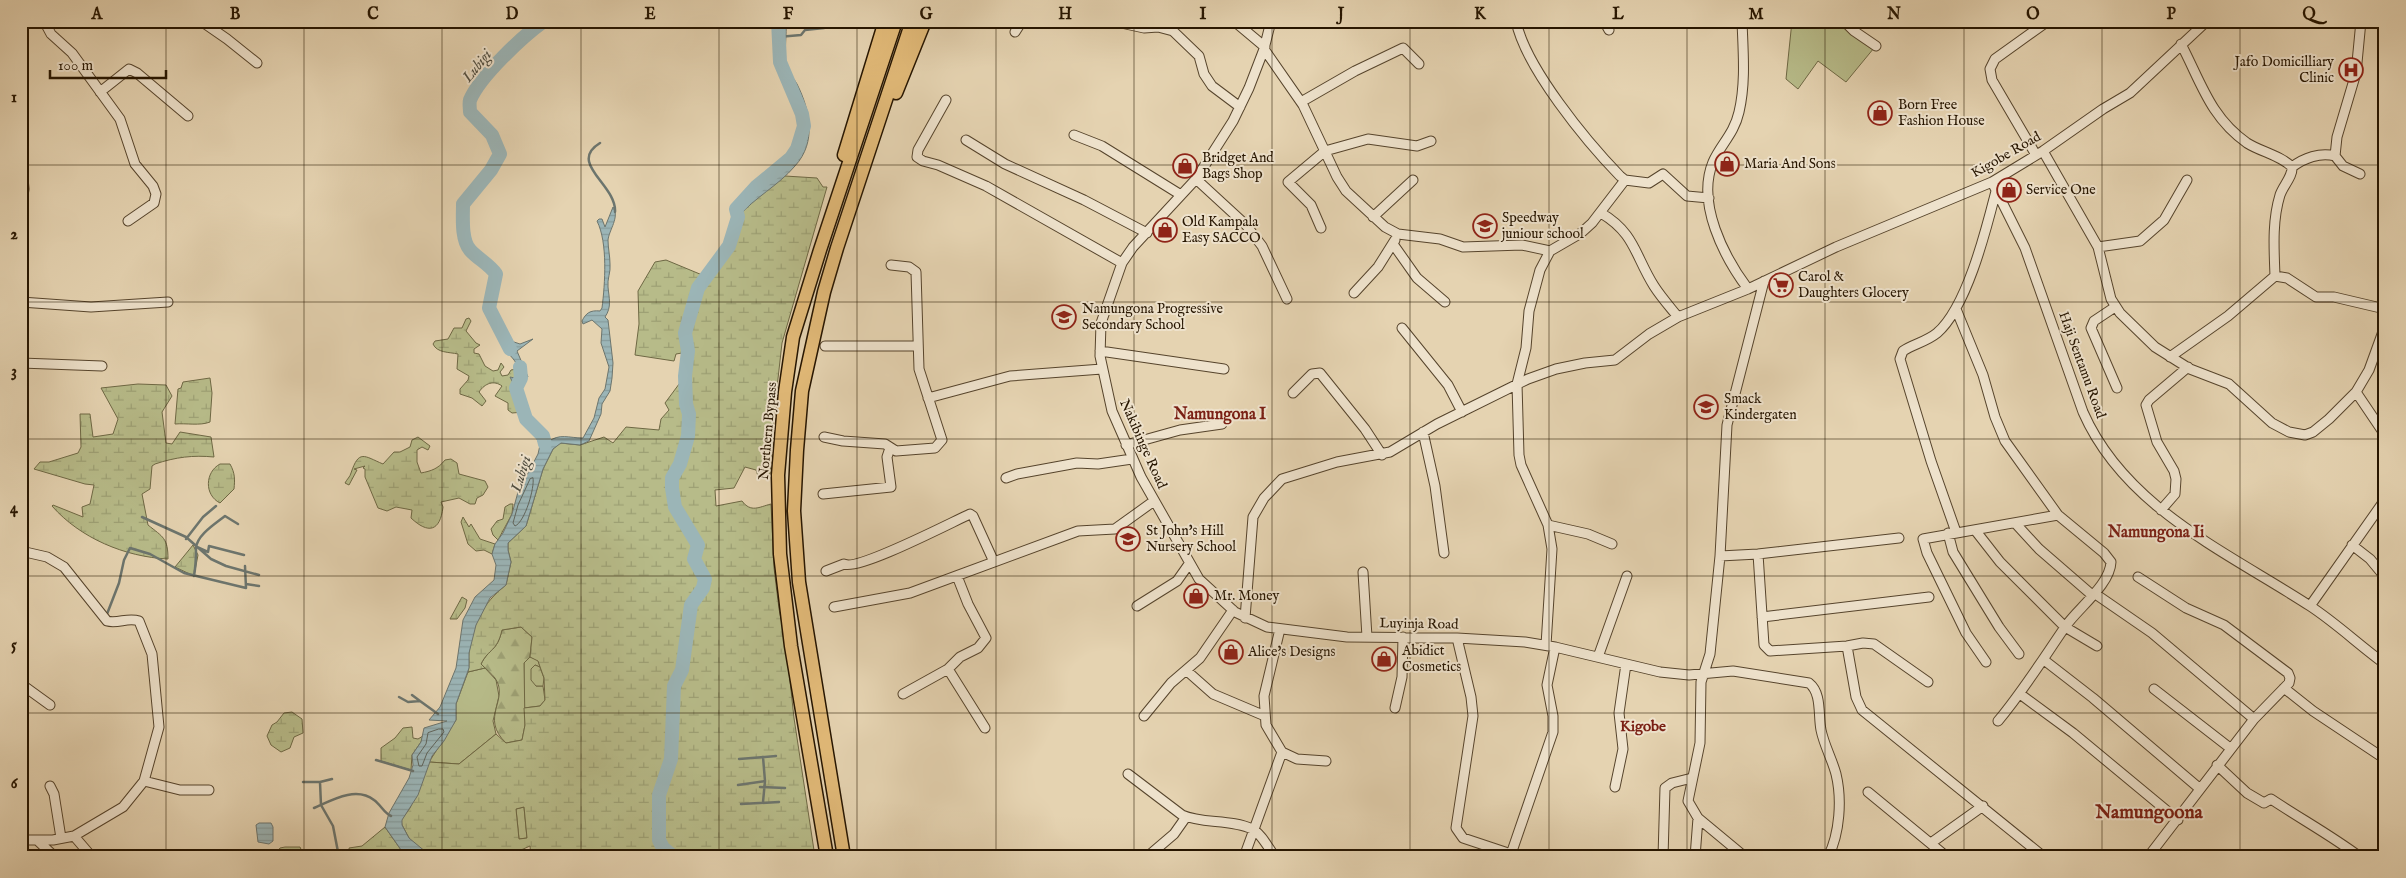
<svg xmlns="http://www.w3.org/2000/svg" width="2406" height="878" font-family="'IM FELL English',serif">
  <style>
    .grass { fill: #b7bb89; stroke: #6e6844 }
    .forest { fill: url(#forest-firs); stroke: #6e6844 }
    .wetland { fill: url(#wetland-marsh); stroke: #6e6844; fill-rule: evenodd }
    .water { fill: url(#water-rules); stroke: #6c756e }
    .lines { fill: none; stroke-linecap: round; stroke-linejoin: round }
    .shore { stroke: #60655c; stroke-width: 1 }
    .stream { stroke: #6c756e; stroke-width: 2.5 }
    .river { stroke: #9bb5b7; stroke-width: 14 }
    .minor-casing { stroke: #56442c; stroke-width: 11 }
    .highway-casing { stroke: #261500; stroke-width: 15 }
    .minor { stroke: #eee2cc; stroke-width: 9 }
    .highway { stroke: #e2ba78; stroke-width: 12 }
    .grid { fill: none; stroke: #261500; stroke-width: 1; stroke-opacity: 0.55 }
    .labels { text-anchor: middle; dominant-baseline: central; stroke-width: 4; stroke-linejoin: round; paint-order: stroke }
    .poi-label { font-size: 14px; fill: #261500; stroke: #eee2cc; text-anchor: start }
    .street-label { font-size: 14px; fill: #261500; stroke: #eee2cc }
    .water-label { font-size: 15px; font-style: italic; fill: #4f4d40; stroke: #eee2cc }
    .neighbourhood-label { font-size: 15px; font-weight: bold; fill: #7a1f14; stroke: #eee2cc }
    .quarter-label { font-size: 16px; font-weight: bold; fill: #7a1f14; stroke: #eee2cc }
    .district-label { font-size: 19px; font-weight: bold; fill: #7a1f14; stroke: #eee2cc }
    .neatline { fill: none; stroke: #261500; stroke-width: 2 }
    .grid-label { font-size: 16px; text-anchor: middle; font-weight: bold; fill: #261500 }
  </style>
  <defs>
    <pattern id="forest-firs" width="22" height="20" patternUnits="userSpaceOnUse" patternTransform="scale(1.25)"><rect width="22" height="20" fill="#b7bb89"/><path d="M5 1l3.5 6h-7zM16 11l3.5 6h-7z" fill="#9da074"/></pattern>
    <pattern id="wetland-marsh" width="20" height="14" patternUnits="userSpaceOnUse" patternTransform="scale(1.25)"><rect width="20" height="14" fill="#b7bb89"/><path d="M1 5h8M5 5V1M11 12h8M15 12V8" fill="none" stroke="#9da074"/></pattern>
    <pattern id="water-rules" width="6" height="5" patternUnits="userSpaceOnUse" patternTransform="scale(1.25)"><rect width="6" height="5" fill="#9bb5b7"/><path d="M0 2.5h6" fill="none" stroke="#859b9c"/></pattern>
  </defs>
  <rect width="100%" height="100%" fill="#e5d3b1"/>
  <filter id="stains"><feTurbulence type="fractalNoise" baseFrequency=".004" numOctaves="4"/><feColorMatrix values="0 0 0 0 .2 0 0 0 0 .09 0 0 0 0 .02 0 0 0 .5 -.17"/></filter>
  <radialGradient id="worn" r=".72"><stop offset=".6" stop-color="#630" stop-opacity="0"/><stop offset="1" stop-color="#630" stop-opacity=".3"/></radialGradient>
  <path class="grass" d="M1792,21H1834L1874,48L1846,82L1818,61L1798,89L1786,79Z
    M530,657L538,660L540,667L535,665L536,686H543L545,700L540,706L524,708V663Z
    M485,668L496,680L499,696L493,721L496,734L459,764L429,762L456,720V704L468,672Z
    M524,807L527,838L519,839L516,809Z"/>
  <path class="forest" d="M521,627L532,637L530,657L524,663L525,725L522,740L506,743C479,717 510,700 495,678C491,673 486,669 481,664C489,648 497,652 502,630Z
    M535,665L540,667L544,678L543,686H536L531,680V669Z"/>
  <path class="wetland" d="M785,176L817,178L823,187H827L782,343L774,414L770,474L758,476L756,470L745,467L734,488L715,490L716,506L742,501C751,513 759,507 771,504L774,568L779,609L786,644L794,718L815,857H675L665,848L659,833L663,852L670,857H531L530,846L521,850L522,857H432L417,846L409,838L402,825L401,820L410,808L429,762L459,764L496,734L506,743L522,740L525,725L524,708L540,706L545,700L544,678L538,661L530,657L532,637L521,627L502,630C497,652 489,648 481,664L485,668L468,672C470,665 468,659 469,652C474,622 482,604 506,585L511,562L508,550V543L526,526L543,469L553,449L560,443L580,445L604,437L613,443L626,427L659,430L661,419L669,410L665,403L685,376L688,352L676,354L674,361L635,355L639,324L638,291L655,262L666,260L707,277L729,246L738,217L749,203ZM524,807L527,838L519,839L516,809Z
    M469,318L471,321L466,331L476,343L480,345L474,349V353L479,354L485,366L493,371L498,370L501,363L504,367L500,372L502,376L508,375L511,370L517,369L514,384H518L516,389L524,412L512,413L508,410V403L495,396L502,386C494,380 485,383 479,392L486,401L482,406L472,398L460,394V389L468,380L469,376L457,369L458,354C449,352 437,353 433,344L435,341L448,339L454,328H462L466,319Z
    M210,378L212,393L210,422C200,426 186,423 175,424L178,389L181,388L183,382Z
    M138,384L166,385L172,396L162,412L166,443L172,444L180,432L211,437L214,457C193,455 176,457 155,464L152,466L150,489L142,494L148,525C163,537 168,538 168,559C125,557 80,538 52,506L53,505L83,517L82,507L90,504L94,485L85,484L34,469L40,462H49L78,453L81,447L80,414H90L93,437L113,434L118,419L101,388Z
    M418,437L430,446L428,450L422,447L417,450V462L421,473C431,471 438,469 445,460L451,459L457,463L459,474L485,481L488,487L483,495L477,498L475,504H470L459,498L441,502L443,507C440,532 428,534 411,518L412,510L396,507L387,511L378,508L365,477V469L363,468L365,466L354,469L357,470L349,485L345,483C347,479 350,477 351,473C359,449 364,456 383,464L394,452H400L410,447L412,440Z
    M220,464H230C235,473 235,479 234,489L220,503C204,495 205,472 220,464Z
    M510,504H513L512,514L498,540L493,535L491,529L497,521L503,519L505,507Z
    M463,517L469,527L471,524L480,539L495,544L492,554L484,550L476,551L468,544L461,522Z
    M193,545L198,555L194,576L175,567Z
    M462,597L467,600L465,608L457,619H450Z
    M292,712L302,719L303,733L294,737L290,748L281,752L271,745L267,736L272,725L277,722L284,713Z
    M412,727L413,738L418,739L423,736L421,742L412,755L411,770L381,761V748L395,738L403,728Z
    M385,827L406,857H350L349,848L362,846Z
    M285,847H300L303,854L302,857H273L280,848Z"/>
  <path class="water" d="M777,21H786C787,35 784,50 786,64C788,72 793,77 797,84C810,110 817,142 795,166C778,186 755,197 738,217C745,199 763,182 778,170C782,167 787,166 791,163C821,138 793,98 785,70C781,57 782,45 781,32C781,28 778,25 777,21Z
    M613,207C620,217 609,230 608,240C608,248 610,256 610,264C611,272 607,279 608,287C609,298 612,307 605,317L608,320L613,363L612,378L610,391L602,404L601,414L589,441L580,445L561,443L553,449L543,469L526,526L508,543V550L511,562L506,585L490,598L476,625L469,653V668L456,704V720L444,741L432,756L418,795L402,820V825L409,838L432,857H406L385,827L389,813L409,778L413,765L412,755L421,742L424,728L447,721L429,720L440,707L456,668L463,620L475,597L494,580L496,565L492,554L495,544L503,533L512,514L518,492L538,454L540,445L535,435L536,429L543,430L548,442C559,433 569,438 583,438L594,418L599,398L605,389L609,367L601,343L602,329L592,320L583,324L582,321C586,313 590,310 600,311L602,308C605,284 608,243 597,221L599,219H602L605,227Z
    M503,332L511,341L520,344L533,339L517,351L528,377L524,376L518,384L514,385L510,377L515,378L516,363C509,351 497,349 503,332Z
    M259,823H271L273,827V841L269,844L258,842L256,825Z"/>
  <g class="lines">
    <path class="shore" d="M533,478C535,487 525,522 515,526L513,523L518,505L530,479Z
      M439,729H443L444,732L427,753L422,766H419L417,757L426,744L428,733Z"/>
    <path class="stream" d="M778,37L801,35L805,30L824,28L834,21
      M600,143C567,163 617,185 615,212
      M142,517L186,537L211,559L226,566L259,575
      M186,539L203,517L216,506
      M197,547L208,552L209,546L244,555
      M194,576C196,565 196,559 196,548C197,535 215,524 225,516L238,524
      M246,584L259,586
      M107,614L119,583L124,560L130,548L150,554L184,573L246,588L245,566
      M412,695L420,701
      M399,697L408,702L420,701L438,714
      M739,759L776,756
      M376,760L413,771
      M332,779L320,782L321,805L333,826L339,857
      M303,782H320
      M738,785L765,781L763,757
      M760,787L785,788
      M763,802L765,781
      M741,804L779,802
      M314,808C332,800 356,786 374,800C381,805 384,813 391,816"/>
    <path class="river" d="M510,349L489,308L496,274C489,264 478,259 470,250C461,240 463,217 463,204L491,170L500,154L492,135L470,112C470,108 469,104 470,100C480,76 523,36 544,21
      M520,367L521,378L516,388L526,419L543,436L545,444
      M674,857L663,848L659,840V795L671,759L674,686L682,670L691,605L703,588L705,579L694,559L698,545L675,507L672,488V478L680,464L688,436L689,414L686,404L685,376L688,351L685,333L698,288L729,246L738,217L736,209L756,187L791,158L797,149L804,126L802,114L780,62L778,21"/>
    <g class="minor-casing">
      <path id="minor" d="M44,21L51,34L72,53L120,119L135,164L153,186L156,194L154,203L128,221
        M201,21L227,39L257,63
        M1112,21L1144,28L1158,27L1173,31L1199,56L1204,74L1212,86L1240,107
        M1234,21L1265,47
        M1271,21L1264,49L1249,88L1233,121L1196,179L1133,247L1122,263L1101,323L1100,356L1112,411L1141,477L1199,579L1235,612L1267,627L1347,637L1457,638L1525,642L1555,647L1660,672L1689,675L1733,671L1809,683C1822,693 1818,715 1821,730C1824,745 1832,759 1836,774C1842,799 1840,833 1828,857
        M1516,21C1525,67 1587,142 1620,176L1625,180L1649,183L1663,174L1687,196L1709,198
        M1604,21L1609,30
        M1742,21C1743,51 1746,82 1739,112C1734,134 1721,144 1713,162C1696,203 1724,257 1748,289
        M1844,21L1854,31L1876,46
        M1015,32L1022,21
        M2181,44C2201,82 2210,117 2247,143C2261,152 2280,155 2292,167C2293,176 2283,186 2280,195C2272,221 2274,249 2275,276
        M1264,49L1303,105L1337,177L1346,191L1385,227L1398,234L1440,239L1463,247L1522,245L1550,251
        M100,92L129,69L137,73L188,116
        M946,100L918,150L917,157L923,161L938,165L986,186L1122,263
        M1301,102L1355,71L1403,48L1419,64
        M1074,135L1102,146L1181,195
        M966,140L1005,164L1084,200L1147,233
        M2043,151L2098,247L2111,299L2120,313L2155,347L2190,369L2229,384L2272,423L2289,432L2305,435L2313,432L2329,419L2356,392L2369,370L2385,326
        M21,155L24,189L21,210
        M2036,155L1992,80L1990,69L1995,59L2048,21
        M2292,167C2304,158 2320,152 2335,156
        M2360,174L2343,166L2335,156L2337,137L2356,73L2361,21
        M1196,179L1246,225L1262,246L1287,299
        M1992,182L2025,248L2083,412C2125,508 2227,552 2310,606C2336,623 2359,645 2385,664
        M1601,213C1635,233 1635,256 1654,286C1661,297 1670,307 1678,317
        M1373,217L1413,180
        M1321,228L1311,205L1288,182L1325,151L1368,139L1417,146L1431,141
        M1393,244L1417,278L1445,302
        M2098,247L2140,241L2164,220L2187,180
        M1354,293L1378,267L1395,240
        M21,302L91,307L168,302
        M2115,307L2094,321L2091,328L2117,388
        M1956,309L1983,375L1995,417L2005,441L2058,515L2104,553L2111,562C2110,585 2078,608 2065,627C2043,659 2023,691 1998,721
        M1402,328L1448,385L1462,412
        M825,346H917
        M1100,351L1224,369
        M2170,357L2228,316L2275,276L2287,278L2316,297H2334L2385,309
        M21,363L102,366
        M2356,392L2385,435
        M1293,393L1312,374L1320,373L1365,429L1382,455
        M928,398L1010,376L1102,369
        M1423,432L1435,486L1444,553
        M824,437L843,441L885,444L896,451L935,448L942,440L919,369L916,272L909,267L891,265
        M1126,445L1180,430L1222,424
        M1006,478L1017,474L1077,463L1098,464L1132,459
        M823,494L891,487L887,457L890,448
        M2161,510L2175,494L2176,479L2174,471L2157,442L2146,405L2149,400L2188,367
        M2016,524L2039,549L2092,595
        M1548,525L1588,534L1612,544
        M1975,530L2000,562L2065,627L2097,646
        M1956,532L1931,461L1900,359L1903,351C1913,344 1926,342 1937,333C1967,307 1986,230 1996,191
        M1948,533L1953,552L1999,627L2019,654
        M2352,545L2370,559L2385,577
        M21,551L47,557L64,567L107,621C118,624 128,617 139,621L152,654L159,727L144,781L123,807L74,836L53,840H21
        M1758,554L1764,645L1770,651L1847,646L1863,643L1874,644L1928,682
        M1720,556L1758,554L1899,538
        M826,571L844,564C858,571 950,523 970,514L973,516L994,562
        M1363,572L1367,637
        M2138,577L2186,608L2224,625L2288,673L2290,678L2289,683L2254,719
        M2094,593L2152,633L2254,719L2148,857
        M1137,606L1177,581L1189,564
        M2310,606L2384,501
        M834,607L910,593L1078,531L1115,529L1154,501
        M1762,617L1929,597
        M1245,618L1253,517L1264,498L1282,479L1337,462L1390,452L1437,424L1528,379L1556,369L1585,363L1615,360L1649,334L1678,317L1748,289L1836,247L1992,182L2043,151L2103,109L2130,93L2207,21
        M1280,629L1264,696L1266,725L1282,752L1297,759L1326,761
        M1457,638L1471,697L1473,716L1456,828L1463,838L1511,854
        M1546,645L1552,549L1548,525L1521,465L1519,455L1517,384L1526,348L1529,311L1540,270L1550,251L1581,233L1592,223L1625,180
        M1847,646L1856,697L1862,710L2044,857
        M1598,657L1627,576
        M2044,660L2093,698L2199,788
        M1986,662L1966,633L1927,553L1923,539L2058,515
        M948,669L985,728
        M1187,671L1213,694L1265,716
        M21,684L50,705
        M2284,688L2313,711L2385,759
        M2154,689L2230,748
        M903,694L948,669L960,657L978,648L986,638L968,604L957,576
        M2020,694L2073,733L2178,820
        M1395,708L1402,677L1403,637
        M1144,716L1171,683L1200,658L1233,610
        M2217,765L2247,793L2264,803L2271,799C2301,819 2332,836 2360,857
        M1128,774L1182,815C1202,824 1231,819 1252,829C1261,833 1269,849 1275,857
        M144,781L180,790H209
        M50,786L54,794L61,838
        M1615,787L1623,749L1619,713L1626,664
        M1868,792L1947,857
        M74,836L92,857
        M37,840L55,857
        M1931,843L1983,806
        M1147,857L1174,834L1186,817
        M1244,857L1282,752
        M1510,857L1553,732V716L1547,685L1555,647
        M1663,857L1665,788L1672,783L1692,778
        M1695,857L1698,818
        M1745,857L1698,818L1688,801L1700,743L1701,682L1710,654L1720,556L1727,425L1764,281"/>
    </g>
    <g class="highway-casing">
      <path id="highway" d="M896,93L925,21
        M844,155L885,21
        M827,857L791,646L780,554L778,475L785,392L793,337L820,250L896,21
        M844,857L799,582L794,511L797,450L802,391L824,292L837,248L912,21"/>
    </g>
    <use href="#minor" class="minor"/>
    <use href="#highway" class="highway"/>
  </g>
  <path class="grid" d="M166,21V857M304,21V857M442,21V857M581,21V857M719,21V857M857,21V857M996,21V857M1134,21V857M1272,21V857M1410,21V857M1549,21V857M1687,21V857M1825,21V857M1964,21V857M2102,21V857M2240,21V857M21,165H2385M21,302H2385M21,439H2385M21,576H2385M21,713H2385"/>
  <defs>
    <g id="hospital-ring" transform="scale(1.25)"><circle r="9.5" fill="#eee2cc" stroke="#8f2418" stroke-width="1.5"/><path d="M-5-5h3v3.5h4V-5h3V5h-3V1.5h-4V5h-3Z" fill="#8f2418"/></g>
    <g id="shop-ring" transform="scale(1.25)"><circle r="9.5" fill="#eee2cc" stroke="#8f2418" stroke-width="1.5"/><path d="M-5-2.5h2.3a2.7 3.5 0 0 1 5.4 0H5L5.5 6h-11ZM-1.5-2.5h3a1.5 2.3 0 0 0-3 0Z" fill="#8f2418"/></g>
    <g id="school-ring" transform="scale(1.25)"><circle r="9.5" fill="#eee2cc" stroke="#8f2418" stroke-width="1.5"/><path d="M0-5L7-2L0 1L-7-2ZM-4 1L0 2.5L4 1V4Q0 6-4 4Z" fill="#8f2418"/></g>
    <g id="supermarket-ring" transform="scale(1.25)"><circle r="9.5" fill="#eee2cc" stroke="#8f2418" stroke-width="1.5"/><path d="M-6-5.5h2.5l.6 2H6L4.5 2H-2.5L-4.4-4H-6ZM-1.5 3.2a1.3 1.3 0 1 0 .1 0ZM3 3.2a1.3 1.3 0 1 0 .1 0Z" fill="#8f2418"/></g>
  </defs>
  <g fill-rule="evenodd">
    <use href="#hospital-ring" x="2351" y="70"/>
    <use href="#shop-ring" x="1880" y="113"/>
    <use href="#shop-ring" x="1727" y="164"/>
    <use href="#shop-ring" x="1185" y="166"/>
    <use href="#shop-ring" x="2009" y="190"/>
    <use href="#school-ring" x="1485" y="226"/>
    <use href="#shop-ring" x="1165" y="230"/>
    <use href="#supermarket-ring" x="1781" y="285"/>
    <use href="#school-ring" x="1064" y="317"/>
    <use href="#school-ring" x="1706" y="407"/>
    <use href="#school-ring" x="1128" y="539"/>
    <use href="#shop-ring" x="1196" y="596"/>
    <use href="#shop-ring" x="1231" y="652"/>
    <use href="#shop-ring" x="1384" y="659"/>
  </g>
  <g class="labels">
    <g class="poi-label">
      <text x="2334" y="62" text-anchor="end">Jafo Domicilliary<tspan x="2334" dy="16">Clinic</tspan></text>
      <text x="1898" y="105">Born Free<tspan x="1898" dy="16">Fashion House</tspan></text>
      <text x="1202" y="158">Bridget And<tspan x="1202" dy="16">Bags Shop</tspan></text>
      <text x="1744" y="164">Maria And Sons</text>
      <text x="2026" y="190">Service One</text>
      <text x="1502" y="218">Speedway<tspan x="1502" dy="16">juniour school</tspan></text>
      <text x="1182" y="222">Old Kampala<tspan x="1182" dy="16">Easy SACCO</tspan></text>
      <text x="1798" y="277">Carol &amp;<tspan x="1798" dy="16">Daughters Glocery</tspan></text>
      <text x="1082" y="309">Namungona Progressive<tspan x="1082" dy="16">Secondary School</tspan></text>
      <text x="1724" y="399">Smack<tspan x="1724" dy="16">Kindergaten</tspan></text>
      <text x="1146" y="531">St John's Hill<tspan x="1146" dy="16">Nursery School</tspan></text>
      <text x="1214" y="596">Mr. Money</text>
      <text x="1402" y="651">Abidict<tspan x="1402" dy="16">Cosmetics</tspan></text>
      <text x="1248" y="652">Alice's Designs</text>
    </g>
    <g class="street-label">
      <text transform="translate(2006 155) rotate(-30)">Kigobe Road</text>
      <text transform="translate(2082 365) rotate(70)">Haji Sentamu Road</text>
      <text transform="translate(768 431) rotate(-85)">Northern Bypass</text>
      <text transform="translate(1143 444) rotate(66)">Nakibinge Road</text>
      <text transform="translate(1419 624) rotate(1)">Luyinja Road</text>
    </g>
    <g class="water-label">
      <text transform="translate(477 66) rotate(-51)">Lubigi</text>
      <text transform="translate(521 474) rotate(-73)">Lubigi</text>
    </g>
    <g class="neighbourhood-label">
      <text x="1643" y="726">Kigobe</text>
    </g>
    <g class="quarter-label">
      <text x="1220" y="415">Namungona I</text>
      <text x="2156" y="533">Namungona Ii</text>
    </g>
    <g class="district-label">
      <text x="2149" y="813">Namungoona</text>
    </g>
  </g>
  <rect width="2406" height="878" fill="none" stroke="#e5d3b1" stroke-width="55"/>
  <path d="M50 70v8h116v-8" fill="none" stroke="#261500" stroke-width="2.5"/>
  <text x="58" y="70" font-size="15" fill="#261500" stroke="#eee2cc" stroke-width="4" paint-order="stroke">100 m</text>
  <rect x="28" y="28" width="2350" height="822" class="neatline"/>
  <g class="grid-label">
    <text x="97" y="19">A</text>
    <text x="235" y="19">B</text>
    <text x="373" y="19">C</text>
    <text x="512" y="19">D</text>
    <text x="650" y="19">E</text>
    <text x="788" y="19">F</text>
    <text x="926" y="19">G</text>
    <text x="1065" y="19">H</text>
    <text x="1203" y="19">I</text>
    <text x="1341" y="19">J</text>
    <text x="1480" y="19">K</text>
    <text x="1618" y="19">L</text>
    <text x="1756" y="19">M</text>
    <text x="1894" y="19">N</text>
    <text x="2033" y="19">O</text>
    <text x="2171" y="19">P</text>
    <text x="2309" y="19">Q</text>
    <text x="14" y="102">1</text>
    <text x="14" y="239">2</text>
    <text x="14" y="376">3</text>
    <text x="14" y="513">4</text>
    <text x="14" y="650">5</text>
    <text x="14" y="788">6</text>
  </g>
  <rect width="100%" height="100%" filter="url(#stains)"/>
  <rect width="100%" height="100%" fill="url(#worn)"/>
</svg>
